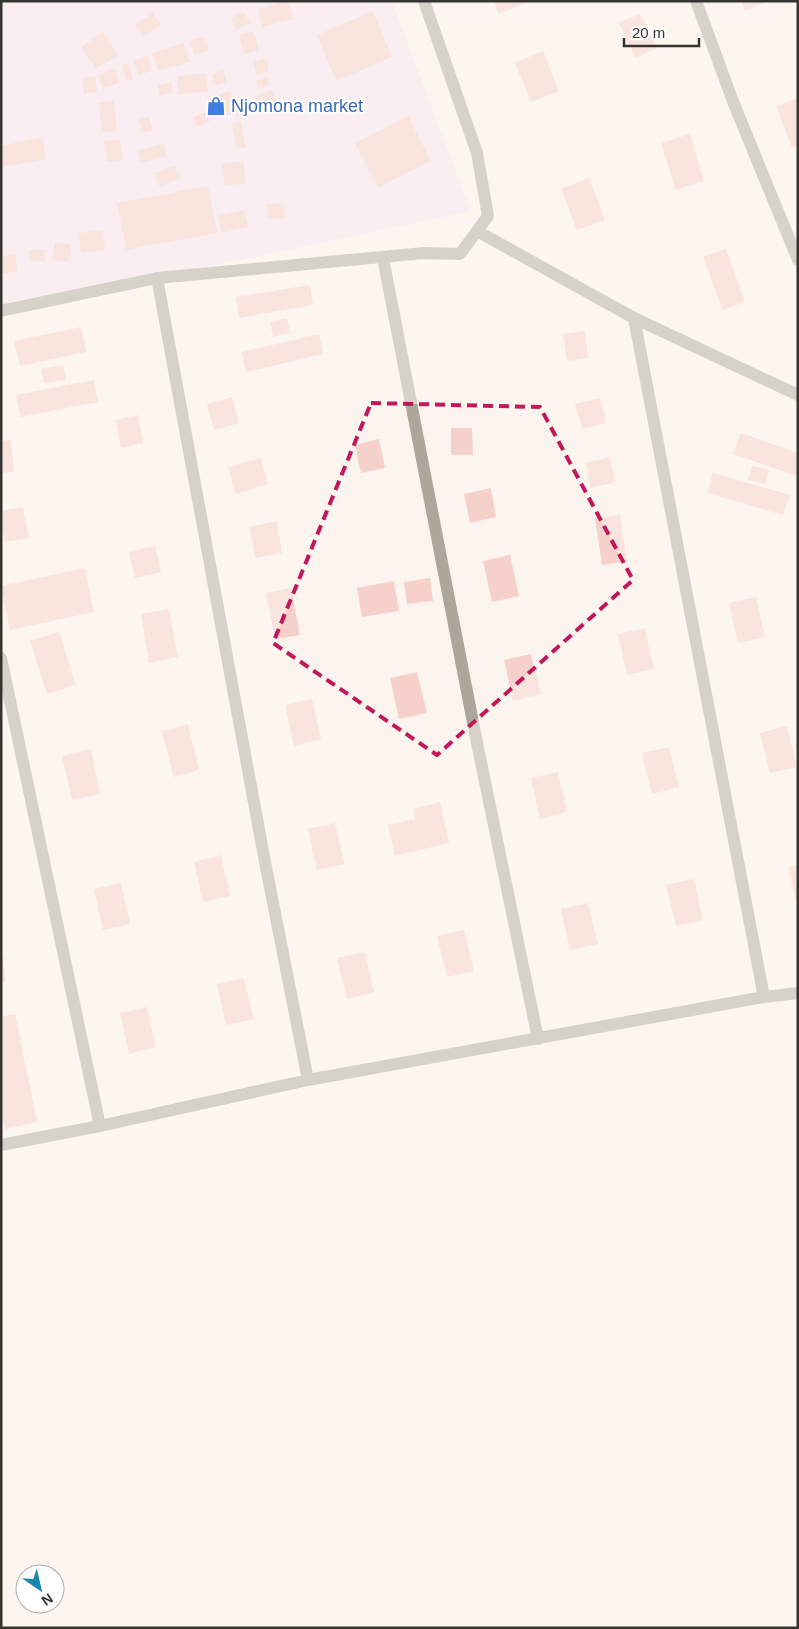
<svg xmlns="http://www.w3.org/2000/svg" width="799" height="1629" font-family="Arial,sans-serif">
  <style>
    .commercial { fill: #fae5f5 }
    .building { fill: #f6d0cb }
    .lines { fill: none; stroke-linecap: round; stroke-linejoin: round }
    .lane { stroke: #aca79a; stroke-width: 12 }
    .marked { fill: none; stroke: #c2185b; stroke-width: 4; stroke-dasharray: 10 6; stroke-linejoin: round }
    .labels { text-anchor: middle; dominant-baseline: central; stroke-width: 4; stroke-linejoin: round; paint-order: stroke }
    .shop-label { font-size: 18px; fill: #366cbe; stroke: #fff; text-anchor: start }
  </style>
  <rect width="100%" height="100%" fill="#fcf5ef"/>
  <path class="commercial" d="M1,1H392L471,211L136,282L1,306Z"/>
  <path class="building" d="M288,1L293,19L263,27L258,9Z
    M494,1H525L526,3L499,14Z
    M741,1H768L745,11Z
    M373,11L392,57L336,81L317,35Z
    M244,12L250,23L236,30L231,18Z
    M153,13L161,25L143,36L135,24Z
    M640,14L657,48L636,58L619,23Z
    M254,31L259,50L244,54L239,35Z
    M103,32L118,55L96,69L81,47Z
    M204,37L209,50L194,55L190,41Z
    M184,43L190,62L158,71L152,53Z
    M543,51L559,91L531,102L515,63Z
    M148,56L152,71L138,75L134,60Z
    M266,59L269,71L256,75L253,62Z
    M129,63L133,80L126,81L122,65Z
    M115,69L119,83L103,89L98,75Z
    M223,70L227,82L215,86L212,74Z
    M205,73L208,91L179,95L177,76Z
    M95,76L97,92L84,94L82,78Z
    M267,77L270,85L258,89L256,81Z
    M171,82L173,93L159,96L157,85Z
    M272,90L276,102L258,108L254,96Z
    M230,91L237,113L225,116L218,95Z
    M798,98V146L792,148L776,106Z
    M114,101L117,131L102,133L99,103Z
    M206,112L210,121L196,127L193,117Z
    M408,116L431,161L378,188L355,143Z
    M149,117L153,130L142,133L138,120Z
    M241,121L246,147L237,149L232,123Z
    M690,134L704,181L676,190L661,143Z
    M42,137L46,159L1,168V146Z
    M120,139L123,160L107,162L104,141Z
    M164,144L167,157L140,163L137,150Z
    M243,161L246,183L225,186L222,164Z
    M175,166L180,179L159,186L155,173Z
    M589,178L605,220L577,230L561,189Z
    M208,186L217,233L126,250L117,203Z
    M283,203L284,218L268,219L267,204Z
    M244,210L248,227L222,233L218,216Z
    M103,230L105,250L81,253L79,233Z
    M55,242L71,244L69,262L52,260Z
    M45,249V261L30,262L29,250Z
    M726,249L745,302L723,310L703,257Z
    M15,254L18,271L3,274L1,257Z
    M310,285L313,305L239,318L236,297Z
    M287,318L290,333L273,337L270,322Z
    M81,327L86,352L20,366L14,341Z
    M585,331L588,358L567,361L563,334Z
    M319,334L323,354L246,372L242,352Z
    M63,365L66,380L44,383L41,369Z
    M94,380L98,402L20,417L16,395Z
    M232,397L239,423L214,430L207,404Z
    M600,398L606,423L582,429L575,404Z
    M138,415L143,443L121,448L116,420Z
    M451,428H472L473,455H451Z
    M741,433L798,453L797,476L733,454Z
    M379,439L385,468L361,473L355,445Z
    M11,440L14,472L1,473V441Z
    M610,457L616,482L591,488L586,463Z
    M261,458L268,484L236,494L228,467Z
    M752,466L769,470L765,484L748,480Z
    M713,473L790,495L783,515L707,493Z
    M491,488L496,517L470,523L464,494Z
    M23,507L29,538L5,542L1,522V511Z
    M620,515L627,561L602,565L595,518Z
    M277,521L282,553L255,558L250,527Z
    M155,546L161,572L135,578L129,552Z
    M510,555L519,596L492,602L483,561Z
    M85,568L94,612L10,630L1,586Z
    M430,578L433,601L407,604L404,582Z
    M394,581L399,611L362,617L357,588Z
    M291,588L300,635L275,639L266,593Z
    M756,597L765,637L738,643L729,603Z
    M169,609L178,657L149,663L141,614Z
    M645,628L654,669L627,675L618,634Z
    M59,632L76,685L47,694L30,641Z
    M531,654L541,694L513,701L504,660Z
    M417,672L427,713L399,719L390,678Z
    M312,699L321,739L294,746L285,705Z
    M188,724L199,770L174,777L162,731Z
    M787,726L797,767L770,773L760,733Z
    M669,747L679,787L652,794L642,753Z
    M91,749L100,794L72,800L62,756Z
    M558,772L567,812L540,819L531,778Z
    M440,802L449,843L395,856L388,825L415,819L413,809Z
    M335,823L344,864L317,870L308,829Z
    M221,855L230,896L203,902L194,862Z
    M798,865V905H797L788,867Z
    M694,879L703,920L676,926L666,885Z
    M121,883L130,924L103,930L94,889Z
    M588,903L598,944L570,950L561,909Z
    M464,930L474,971L447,977L437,936Z
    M365,952L374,992L347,999L337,958Z
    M1,956H3L5,982L1,983Z
    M244,978L254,1019L226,1025L217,984Z
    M147,1007L156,1047L129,1054L120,1013Z
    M15,1014L37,1122L5,1129L1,1112V1017Z"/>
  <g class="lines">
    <path class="lane" d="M696,1L734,104L798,260
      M477,231L634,318L798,395
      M383,258L476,738L538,1039
      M157,278L265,862L308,1080
      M1,311L157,278L424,253L460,254L488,216L477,153L424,1
      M634,318L764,997
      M1,658L100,1126
      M1,1145L100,1126L308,1080L764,997L798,993"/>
  </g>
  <path d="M0 0H799V1629H0ZM371,403L540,407L633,580L437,755L273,643Z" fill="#fcf5ef" fill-opacity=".55" fill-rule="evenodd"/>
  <path class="marked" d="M371,403L540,407L633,580L437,755L273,643Z"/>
  <defs>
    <g id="shop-bare" transform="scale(1.5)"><path d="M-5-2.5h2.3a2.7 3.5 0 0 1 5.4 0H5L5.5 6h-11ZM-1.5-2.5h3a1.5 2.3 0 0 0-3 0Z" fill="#3f7fe0" stroke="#fff" stroke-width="2.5" paint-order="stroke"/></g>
  </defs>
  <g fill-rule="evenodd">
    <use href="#shop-bare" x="216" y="106"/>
  </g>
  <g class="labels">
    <g class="shop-label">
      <text x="231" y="106">Njomona market</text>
    </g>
  </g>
  <rect width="799" height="1629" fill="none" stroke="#363431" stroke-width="5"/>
  <g transform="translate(40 1589) rotate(146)"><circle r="24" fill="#ffffff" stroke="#afaead"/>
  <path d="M0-4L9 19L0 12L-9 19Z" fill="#1c85ad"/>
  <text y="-8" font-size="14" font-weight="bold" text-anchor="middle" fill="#363431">N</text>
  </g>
  <path d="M624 38v8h75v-8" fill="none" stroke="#363431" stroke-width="2.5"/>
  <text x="632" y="38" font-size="15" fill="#363431" stroke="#ffffff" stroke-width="4" paint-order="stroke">20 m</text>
</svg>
